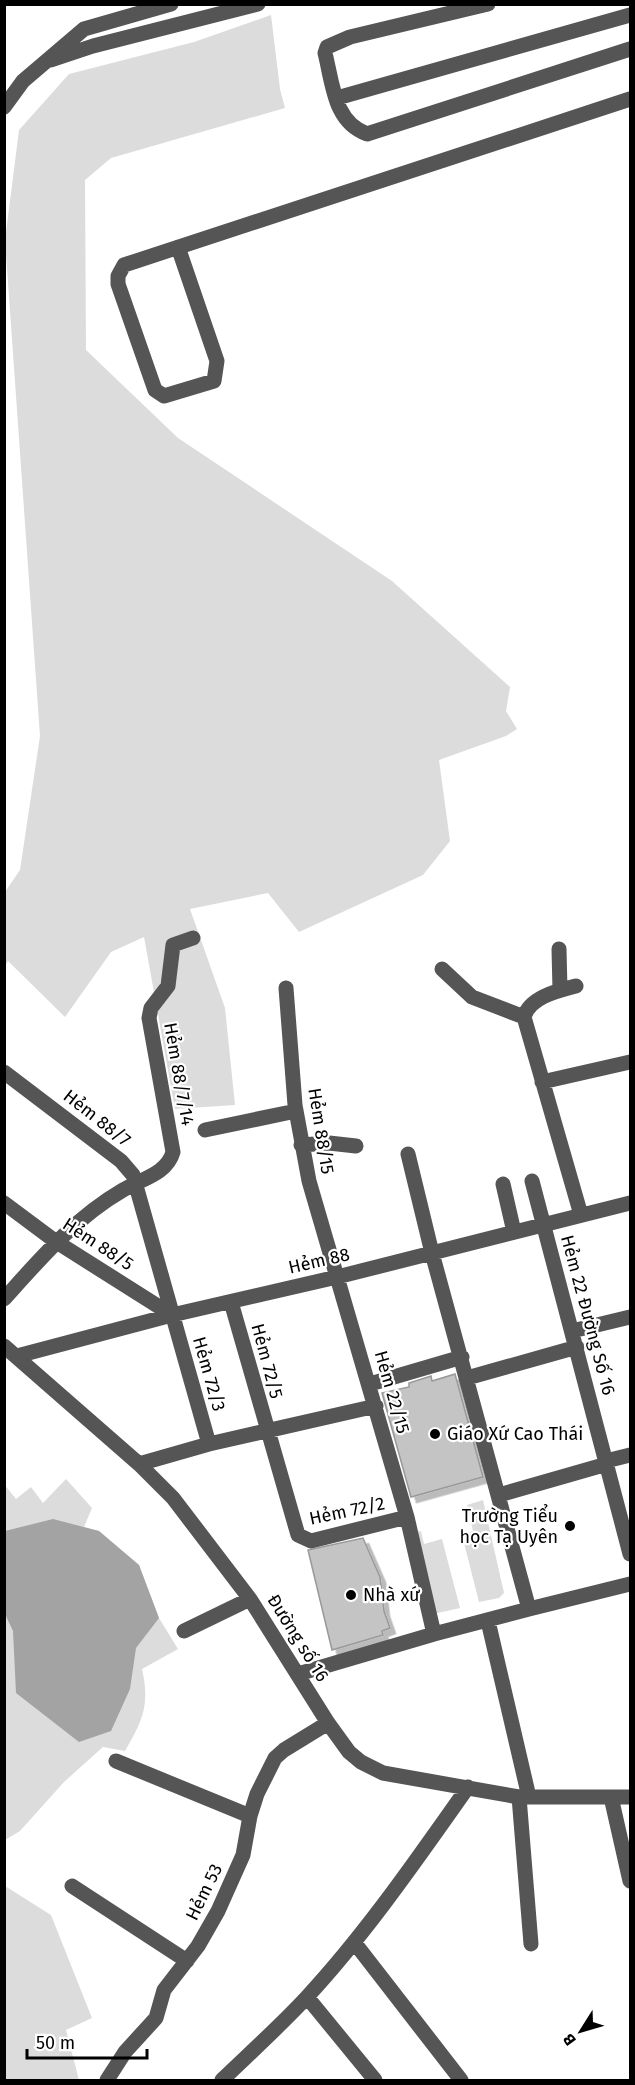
<svg xmlns="http://www.w3.org/2000/svg" width="635" height="2085" font-family="'Fira Sans',sans-serif">
  <style>
    .green { fill: #dcdcdc }
    .water { fill: #a3a3a3 }
    .building { fill: #c4c4c4; stroke: #999; stroke-width: 1.5; filter: url(#shadow) }
    .lines { fill: none; stroke-linecap: round; stroke-linejoin: round }
    .minor { stroke: #555; stroke-width: 15 }
    .poi-dot { fill: #000; stroke: #fff; stroke-width: 2 }
    .labels { text-anchor: middle; dominant-baseline: central; stroke-width: 4.5; stroke-linejoin: round; paint-order: stroke }
    .street-label { font-size: 18px; fill: #000; stroke: #fff }
    .poi-label { font-size: 18px; fill: #000; stroke: #fff; text-anchor: start }
  </style>
  <defs>
    <filter id="shadow"><feDropShadow dx="5.5" dy="5.5" stdDeviation="0" flood-color="#0004"/></filter>
  </defs>
  <rect width="100%" height="100%" fill="#fff"/>
  <path class="green" d="M271,15L280,89L285,108L111,158L85,180L86,350L178,438L392,581L510,687L506,711L517,729L506,736L439,760L450,841L423,875L299,932L268,893L190,909L225,1008L235,1105L175,1109L144,937L111,952L65,1017L8,961L5,966V892L20,870L40,736L5,240L19,130L69,74L194,42Z
    M66,1479L92,1508L84,1527L99,1531L139,1565L159,1618L178,1649L142,1669C150,1705 143,1720 125,1751L103,1747L64,1782L20,1831L5,1840L4,1484L16,1499L31,1487L43,1503Z
    M483,1500L504,1593L499,1598L479,1602L462,1535L473,1531L467,1505Z
    M421,1531L424,1544L442,1539L460,1608L433,1614L412,1533Z
    M5,1886L51,1915L92,2018L66,2030L79,2080H5Z"/>
  <path class="water" d="M53,1519L99,1531L139,1565L159,1618L136,1648L130,1689L111,1731L79,1742L16,1693L13,1631L5,1614V1531Z"/>
  <path class="building" d="M455,1374L483,1477L411,1497L382,1393L409,1387V1383L431,1376L432,1381Z
    M363,1538L380,1577L384,1611L390,1628L382,1631L383,1635L332,1650L308,1550Z"/>
  <g class="lines">
    <path class="minor" d="M488,4L350,37L327,47L325,53C333,85 334,122 367,134L630,49
      M51,60L93,46L258,4
      M337,98L630,15
      M4,107L23,81L84,29L171,4
      M178,247L217,361L214,381L164,396L155,390L118,284V276L124,265L630,99
      M559,949L560,990
      M442,969L472,997L524,1017
      M576,986C557,991 530,997 524,1017L581,1215
      M286,988L295,1105L309,1181L407,1517L434,1634L529,1609L432,1253L408,1154
      M4,1072L121,1161L133,1175L209,1444
      M542,1082L630,1062
      M205,1130L296,1111
      M301,1145L329,1143L356,1146
      M532,1181L630,1554
      M503,1184L514,1232
      M4,1203L55,1241L172,1315
      M4,1299C41,1258 75,1218 123,1190C141,1179 167,1174 173,1152L149,1018L151,1008L168,986L173,945L193,938
      M231,1302L298,1535L311,1541L407,1517
      M572,1331L630,1317
      M4,1346L139,1464L173,1498L250,1599L328,1723L349,1752L361,1762L383,1773L519,1797H630
      M17,1356L172,1315L337,1277L630,1203
      M467,1378L577,1347
      M370,1384L462,1357
      M606,1461L630,1455
      M139,1464L209,1444L376,1406
      M499,1495L607,1464
      M529,1609L630,1584
      M488,1621L529,1797
      M184,1631L250,1599
      M298,1674L434,1634
      M116,1761L250,1816
      M519,1797L531,1944
      M611,1797L630,1881
      M72,1886L187,1961
      M354,1942L461,2080
      M307,1997L375,2080
      M107,2080L125,2052L156,2018L164,1990L198,1946L218,1911L243,1855L250,1816L257,1794L275,1758L284,1750L328,1723
      M222,2080C250,2053 280,2026 307,1997C367,1932 417,1859 468,1787"/>
  </g>
  <g class="poi-dot">
    <circle cx="435" cy="1434" r="6"/>
    <circle cx="570" cy="1526" r="6"/>
    <circle cx="351" cy="1595" r="6"/>
  </g>
  <g class="labels">
    <g class="street-label">
      <text transform="translate(179 1074) rotate(80)">Hẻm 88/7/14</text>
      <text transform="translate(97 1118) rotate(38)">Hẻm 88/7</text>
      <text transform="translate(321 1131) rotate(81)">Hẻm 88/15</text>
      <text transform="translate(98 1244) rotate(33)">Hẻm 88/5</text>
      <text transform="translate(319 1261) rotate(-13)">Hẻm 88</text>
      <text transform="translate(588 1315) rotate(75)">Hẻm 22 Đường Số 16</text>
      <text transform="translate(267 1361) rotate(75)">Hẻm 72/5</text>
      <text transform="translate(209 1374) rotate(74)">Hẻm 72/3</text>
      <text transform="translate(392 1392) rotate(74)">Hẻm 22/15</text>
      <text transform="translate(347 1511) rotate(-12)">Hẻm 72/2</text>
      <text transform="translate(298 1638) rotate(58)">Đường số 16</text>
      <text transform="translate(204 1892) rotate(-64)">Hẻm 53</text>
    </g>
    <g class="poi-label">
      <text x="447" y="1434">Giáo Xứ Cao Thái</text>
      <text x="558" y="1516" text-anchor="end">Trường Tiểu<tspan x="558" dy="21">học Tạ Uyên</tspan></text>
      <text x="363" y="1595">Nhà xứ</text>
    </g>
  </g>
  <rect width="635" height="2085" fill="none" stroke="#000000" stroke-width="12"/>
  <g transform="translate(581 2031) rotate(233)" stroke="#ffffff" stroke-width="4.5" paint-order="stroke">
  <path d="M0-4.5L10 22L0 15L-10 22Z" fill="#000000"/>
  <text y="-9" font-size="16" font-weight="bold" text-anchor="middle" fill="#000000">B</text>
  </g>
  <path d="M27 2049v9h120v-9" fill="none" stroke="#000000" stroke-width="3"/>
  <text x="36" y="2049" font-size="18" fill="#000000" stroke="#ffffff" stroke-width="4.5" paint-order="stroke">50 m</text>
</svg>
